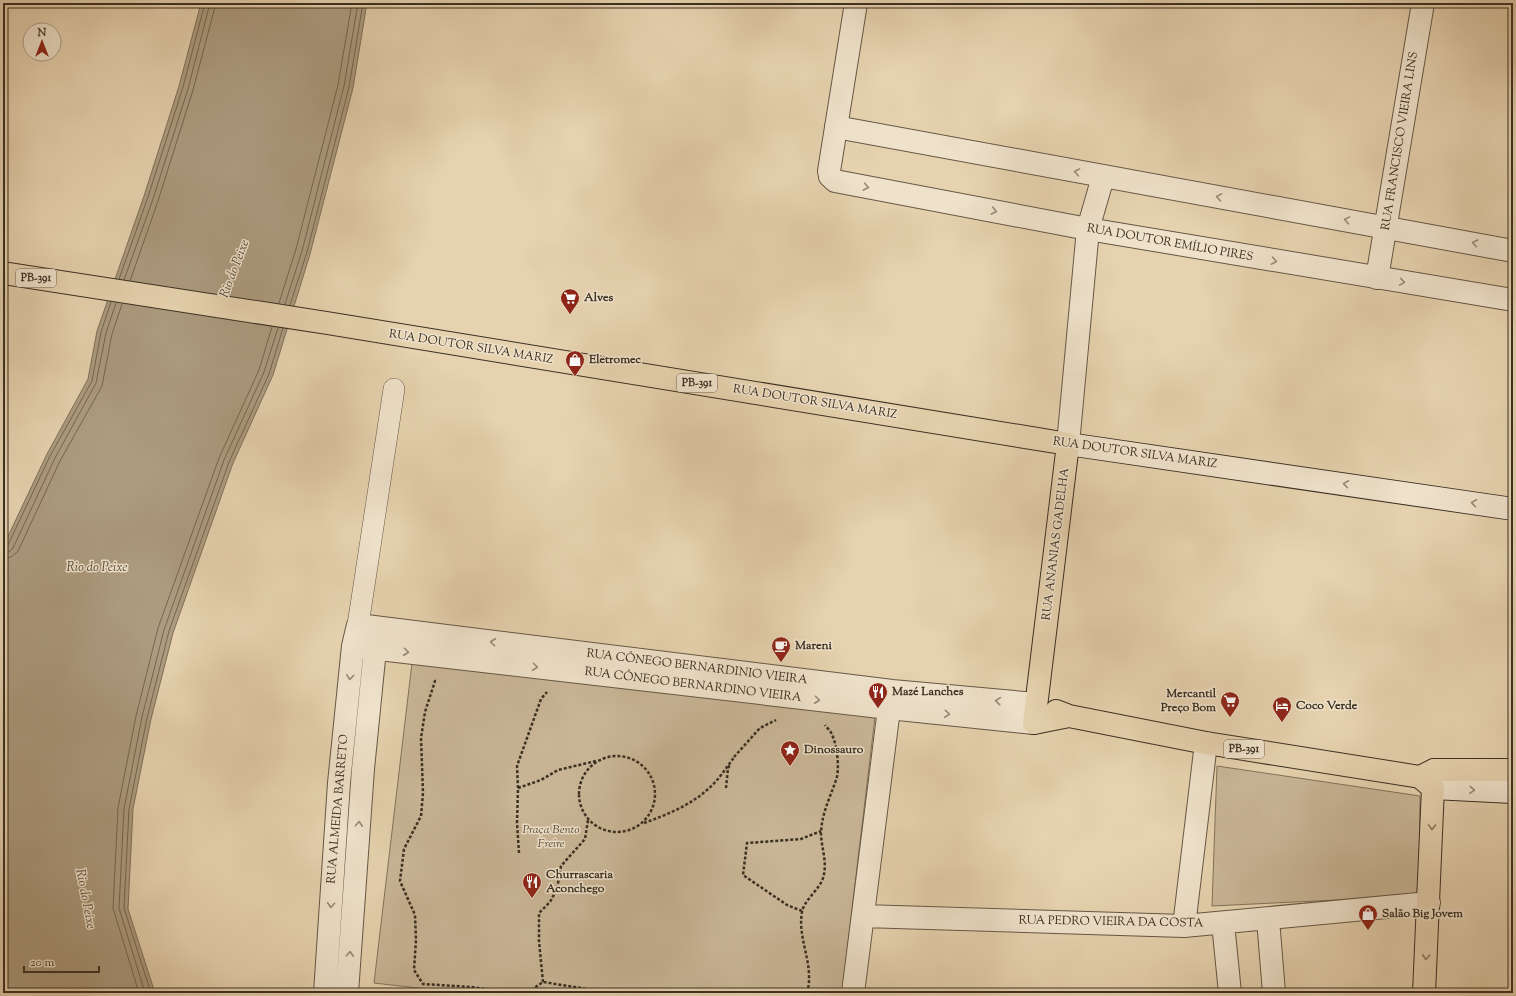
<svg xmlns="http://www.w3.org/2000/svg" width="1516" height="996" font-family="'Sorts Mill Goudy',serif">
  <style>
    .green { fill: #c9b697; stroke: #82735c }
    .water { fill: #ac9b7f; stroke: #7f705a }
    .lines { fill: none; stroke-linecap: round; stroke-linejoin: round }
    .shore { stroke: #746650; stroke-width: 1 }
    .pedestrian-casing { stroke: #665845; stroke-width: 22 }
    .minor-casing { stroke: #665845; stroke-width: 24 }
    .tertiary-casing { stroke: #665845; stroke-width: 24 }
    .secondary-casing { stroke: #3b3022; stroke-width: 24 }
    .primary-casing { stroke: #3b3022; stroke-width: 24 }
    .path { stroke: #3b3022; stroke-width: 2.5; stroke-dasharray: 3 2; stroke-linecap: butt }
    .pedestrian { stroke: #efe2cb; stroke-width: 21 }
    .minor { stroke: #efe2cb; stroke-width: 22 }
    .tertiary { stroke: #efe2cb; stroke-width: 22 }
    .secondary { stroke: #efe2cb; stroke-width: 22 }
    .primary { stroke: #e6d2af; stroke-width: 22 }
    .oneway { stroke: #958976 }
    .oneway2 { stroke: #887961 }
    .labels { text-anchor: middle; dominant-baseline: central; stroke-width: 3; stroke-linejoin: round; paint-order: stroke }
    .shield { fill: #efe2cb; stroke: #716555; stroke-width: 1 }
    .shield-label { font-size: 11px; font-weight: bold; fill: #3b3022 }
    .street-label { font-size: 12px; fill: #3b3022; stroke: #efe2cb }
    .poi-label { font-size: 12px; font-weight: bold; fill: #3b3022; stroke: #efe2cb; text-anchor: start }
    .park-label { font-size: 12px; font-style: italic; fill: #574b39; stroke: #efe2cb }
    .water-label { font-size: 13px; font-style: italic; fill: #574b39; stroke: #efe2cb }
  </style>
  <rect width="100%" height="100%" fill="#e6d2af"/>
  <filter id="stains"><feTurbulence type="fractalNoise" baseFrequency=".005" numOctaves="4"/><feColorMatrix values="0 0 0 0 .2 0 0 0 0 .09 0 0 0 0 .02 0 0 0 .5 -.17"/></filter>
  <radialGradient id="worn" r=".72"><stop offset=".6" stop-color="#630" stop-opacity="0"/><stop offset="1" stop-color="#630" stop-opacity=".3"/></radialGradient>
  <path class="green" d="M412,663L875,717L842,993H461L374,983Z
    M1217,766L1420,796L1419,896L1212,906Z"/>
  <path class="water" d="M201,3H367L353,88L310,254L273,375L233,463L173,633L151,719L133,809L128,909L155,993H3V547L47,454L88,379L97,331L144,196L179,86Z"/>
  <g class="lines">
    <path class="shore" d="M119,279L148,197L183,87L205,3
      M124,280L153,199L188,89L210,3
      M130,281L158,201L193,90L216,3
      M279,303L296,249L338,85L352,3
      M285,304L302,251L344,86L358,3
      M290,305L307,252L349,87L363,3
      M3,548L8,545L50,456L92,381L101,332L111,302
      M3,553L9,552L13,548L55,458L96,383L106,333L116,303
      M3,559L11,557L18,551L60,461L102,386L112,334L122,304
      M139,993L113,908L118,808L136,716L158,628L219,458L259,370L272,327
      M145,993L119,908L124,809L142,717L164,630L224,460L264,372L278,328
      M151,993L124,908L129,809L147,718L169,631L229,462L269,374L283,328"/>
    <g class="pedestrian-casing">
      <path id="pedestrian" d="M358,625L394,389"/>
    </g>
    <g class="minor-casing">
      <path id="minor" d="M830,176L829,171L856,3
        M1377,278L1423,3
        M353,646L889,708L1034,723
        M863,916L1184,926L1429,903
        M1268,919L1274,993
        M1223,923L1230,993
        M1184,926L1206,743
        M325,993L339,783L353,646L358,625L892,691L1036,704
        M347,993L363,769L375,649L377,634
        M853,993L891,693"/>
    </g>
    <g class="tertiary-casing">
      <path id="tertiary" d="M836,127L1513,251
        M830,176L835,181L1088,229L1513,300
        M1068,444L1088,229L1103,177"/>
    </g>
    <g class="secondary-casing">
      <path id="secondary" d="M1068,444L1513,509
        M1434,770L1433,788L1513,792"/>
    </g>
    <g class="primary-casing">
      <path id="primary" d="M3,273L327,323L1068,444L1034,723L1069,716
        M1056,711L1069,716L1206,743L1420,777L1433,788L1424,993
        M1420,777L1434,770H1513"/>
    </g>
    <path class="path" d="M436,681H435L425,712L421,738L423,793L421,816L404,849L400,881L415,915L416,940L414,970L423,984L471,987L515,993
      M579 794a38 38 0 1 1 76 0a38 38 0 1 1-76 0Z
      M734,757L760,728L776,720
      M518,788L541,780L558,770L596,761
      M726,788L728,768L730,765
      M644,823C666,815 689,806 707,790C718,781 726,768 735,756
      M519,853L517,823L518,788L517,766L541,699L547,692
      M802,911L787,905L743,875L747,843L801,839L821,831
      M543,982L539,941V913L550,902L557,889L561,866L585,839L588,820
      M527,993L543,982L612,993
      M807,993C815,965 797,939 802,912C804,900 820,889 823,878C828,863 821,847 821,833C822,812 830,798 836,780C840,770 837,744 832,735C831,731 827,728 825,725"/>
    <use href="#pedestrian" class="pedestrian"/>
    <use href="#minor" class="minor"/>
    <use href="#tertiary" class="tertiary"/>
    <use href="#secondary" class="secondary"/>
    <use href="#primary" class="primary"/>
  </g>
  <defs><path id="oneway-chevron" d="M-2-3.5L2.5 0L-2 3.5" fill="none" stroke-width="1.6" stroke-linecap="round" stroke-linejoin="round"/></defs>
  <g class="oneway">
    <use href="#oneway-chevron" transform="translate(1077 172) rotate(-170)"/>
    <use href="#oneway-chevron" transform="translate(866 187) rotate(11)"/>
    <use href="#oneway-chevron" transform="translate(1219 197) rotate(-170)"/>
    <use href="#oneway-chevron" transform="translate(994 211) rotate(11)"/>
    <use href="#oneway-chevron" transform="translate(1347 220) rotate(-170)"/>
    <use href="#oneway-chevron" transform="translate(1475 243) rotate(-169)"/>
    <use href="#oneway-chevron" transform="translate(1274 261) rotate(10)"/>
    <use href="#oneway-chevron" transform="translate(1402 282) rotate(9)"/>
    <use href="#oneway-chevron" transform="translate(1346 484) rotate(-172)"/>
    <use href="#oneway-chevron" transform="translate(1474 503) rotate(-172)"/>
    <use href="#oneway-chevron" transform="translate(493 642) rotate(-173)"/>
    <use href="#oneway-chevron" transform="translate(406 652) rotate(7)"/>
    <use href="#oneway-chevron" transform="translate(535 667) rotate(7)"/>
    <use href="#oneway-chevron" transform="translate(350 677) rotate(96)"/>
    <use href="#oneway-chevron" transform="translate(817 700) rotate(7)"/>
    <use href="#oneway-chevron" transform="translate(998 701) rotate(-175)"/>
    <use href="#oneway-chevron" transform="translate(947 714) rotate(6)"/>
    <use href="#oneway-chevron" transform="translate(1472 790) rotate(3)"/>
    <use href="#oneway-chevron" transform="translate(359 824) rotate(-86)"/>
    <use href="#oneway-chevron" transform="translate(331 905) rotate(94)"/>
    <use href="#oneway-chevron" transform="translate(350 954) rotate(-86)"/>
  </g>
  <g class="oneway2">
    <use href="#oneway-chevron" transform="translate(1432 827) rotate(92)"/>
    <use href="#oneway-chevron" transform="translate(1426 957) rotate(93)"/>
  </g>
  <defs>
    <g id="supermarket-pin" transform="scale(1)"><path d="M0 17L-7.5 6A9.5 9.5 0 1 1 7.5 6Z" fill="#8f2418" stroke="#efe2cb"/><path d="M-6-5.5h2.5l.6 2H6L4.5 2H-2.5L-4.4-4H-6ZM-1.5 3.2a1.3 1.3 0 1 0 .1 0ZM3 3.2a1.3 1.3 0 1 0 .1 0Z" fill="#fff"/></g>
    <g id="shop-pin" transform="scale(1)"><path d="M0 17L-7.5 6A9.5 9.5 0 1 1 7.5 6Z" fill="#8f2418" stroke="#efe2cb"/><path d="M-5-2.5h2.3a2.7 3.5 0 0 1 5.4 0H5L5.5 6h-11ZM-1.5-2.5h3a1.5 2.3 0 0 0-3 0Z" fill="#fff"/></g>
    <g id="cafe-pin" transform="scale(1)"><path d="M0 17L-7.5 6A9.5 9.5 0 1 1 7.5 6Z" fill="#8f2418" stroke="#efe2cb"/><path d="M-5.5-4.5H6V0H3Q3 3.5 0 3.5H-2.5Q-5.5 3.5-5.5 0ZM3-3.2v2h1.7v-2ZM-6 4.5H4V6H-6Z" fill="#fff"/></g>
    <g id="restaurant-pin" transform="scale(1)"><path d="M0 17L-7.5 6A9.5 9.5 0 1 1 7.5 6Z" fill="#8f2418" stroke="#efe2cb"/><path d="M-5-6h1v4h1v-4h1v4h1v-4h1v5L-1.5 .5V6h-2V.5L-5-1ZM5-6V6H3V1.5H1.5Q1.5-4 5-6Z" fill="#fff"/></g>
    <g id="hotel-pin" transform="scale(1)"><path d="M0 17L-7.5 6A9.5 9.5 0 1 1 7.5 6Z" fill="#8f2418" stroke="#efe2cb"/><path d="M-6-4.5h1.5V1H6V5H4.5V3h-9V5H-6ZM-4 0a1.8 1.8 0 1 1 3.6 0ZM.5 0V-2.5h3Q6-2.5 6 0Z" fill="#fff"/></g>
    <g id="sight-pin" transform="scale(1)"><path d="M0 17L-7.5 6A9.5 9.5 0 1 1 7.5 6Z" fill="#8f2418" stroke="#efe2cb"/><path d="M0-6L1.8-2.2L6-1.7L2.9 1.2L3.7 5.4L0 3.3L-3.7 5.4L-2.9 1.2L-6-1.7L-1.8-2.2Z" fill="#fff"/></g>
  </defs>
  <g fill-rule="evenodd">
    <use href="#supermarket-pin" x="570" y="298"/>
    <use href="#shop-pin" x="575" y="360"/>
    <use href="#cafe-pin" x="781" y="646"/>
    <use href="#restaurant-pin" x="878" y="692"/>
    <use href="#supermarket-pin" x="1230" y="701"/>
    <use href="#hotel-pin" x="1282" y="706"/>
    <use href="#sight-pin" x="790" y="750"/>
    <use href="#restaurant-pin" x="532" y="882"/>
    <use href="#shop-pin" x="1368" y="914"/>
  </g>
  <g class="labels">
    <g class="shield">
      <rect x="16" y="269" width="40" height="18" rx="3"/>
      <rect x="677" y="374" width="40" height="18" rx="3"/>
      <rect x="1224" y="740" width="40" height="18" rx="3"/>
    </g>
    <g class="shield-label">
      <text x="36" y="278">PB-391</text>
      <text x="697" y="383">PB-391</text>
      <text x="1244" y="749">PB-391</text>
    </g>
    <g class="street-label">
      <text transform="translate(1400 141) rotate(-81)">RUA FRANCISCO VIEIRA LINS</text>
      <text transform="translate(1170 243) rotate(10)">RUA DOUTOR EMÍLIO PIRES</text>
      <text transform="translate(471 347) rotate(9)">RUA DOUTOR SILVA MARIZ</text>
      <text transform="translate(815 402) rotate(9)">RUA DOUTOR SILVA MARIZ</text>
      <text transform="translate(1135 453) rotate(8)">RUA DOUTOR SILVA MARIZ</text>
      <text transform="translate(1056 544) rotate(-83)">RUA ANANIAS GADELHA</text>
      <text transform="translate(697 667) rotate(7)">RUA CÔNEGO BERNARDINIO VIEIRA</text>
      <text transform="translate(693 685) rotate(7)">RUA CÔNEGO BERNARDINO VIEIRA</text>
      <text transform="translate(338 809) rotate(-85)">RUA ALMEIDA BARRETO</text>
      <text transform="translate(1111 922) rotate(1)">RUA PEDRO VIEIRA DA COSTA</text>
    </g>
    <g class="poi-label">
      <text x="584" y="298">Alves</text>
      <text x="589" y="360">Eletromec</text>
      <text x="795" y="646">Mareni</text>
      <text x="892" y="692">Mazé Lanches</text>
      <text x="1216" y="694" text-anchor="end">Mercantil<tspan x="1216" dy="14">Preço Bom</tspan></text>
      <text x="1296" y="706">Coco Verde</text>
      <text x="804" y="750">Dinossauro</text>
      <text x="546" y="875">Churrascaria<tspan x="546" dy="14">Aconchego</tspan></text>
      <text x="1382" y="914">Salão Big Jovem</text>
    </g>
    <g class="park-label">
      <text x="551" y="830">Praça Bento<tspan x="551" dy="14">Freire</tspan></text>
    </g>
    <g class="water-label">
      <text transform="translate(235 269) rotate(-69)">Rio do Peixe</text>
      <text x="97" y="568">Rio do Peixe</text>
      <text transform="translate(85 899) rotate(79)">Rio do Peixe</text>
    </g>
  </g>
  <rect width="1516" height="996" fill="none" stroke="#e6d2af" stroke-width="16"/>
  <rect x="4" y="4" width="1508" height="988" fill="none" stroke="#3b3022" stroke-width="2"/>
  <rect x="8" y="8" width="1500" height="980" fill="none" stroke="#3b3022"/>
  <g transform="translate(42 42)"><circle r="19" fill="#efe2cb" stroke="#a79b87"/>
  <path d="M0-3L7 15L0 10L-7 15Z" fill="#8f2418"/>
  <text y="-6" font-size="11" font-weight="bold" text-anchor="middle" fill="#3b3022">N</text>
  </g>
  <path d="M24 966v6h75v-6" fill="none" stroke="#3b3022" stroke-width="2"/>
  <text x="30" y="966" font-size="12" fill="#3b3022" stroke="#efe2cb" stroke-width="3" paint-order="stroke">20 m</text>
  <rect width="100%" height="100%" filter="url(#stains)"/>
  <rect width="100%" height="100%" fill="url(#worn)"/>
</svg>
